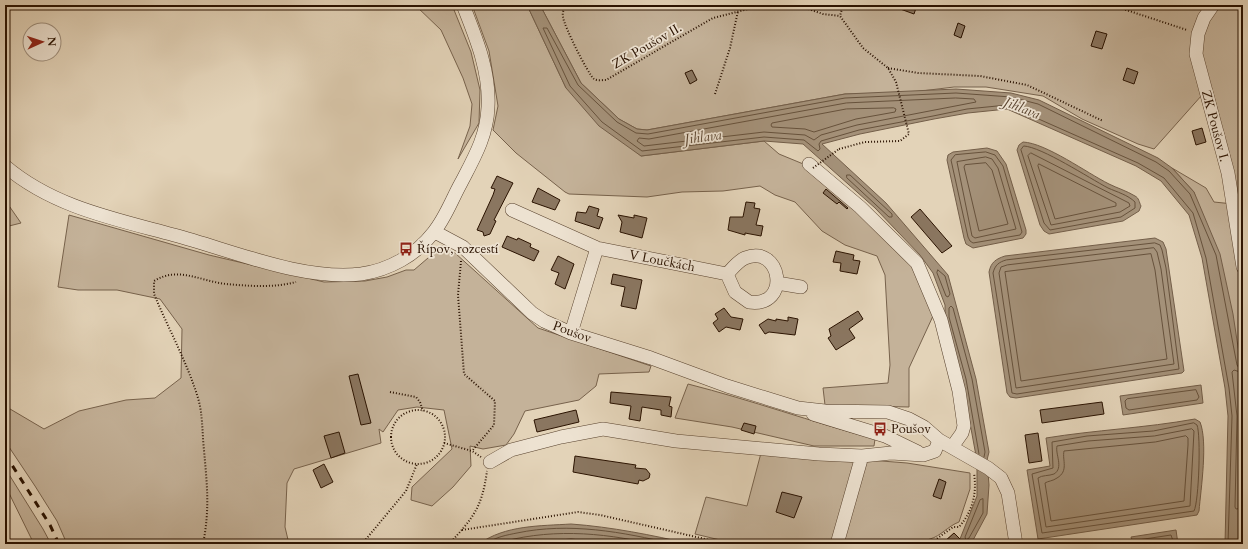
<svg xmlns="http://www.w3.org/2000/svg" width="1248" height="549" font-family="Cardo,serif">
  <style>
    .green { fill: #c4b299; stroke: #77624c }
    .water { fill: #a49179; stroke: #735e49 }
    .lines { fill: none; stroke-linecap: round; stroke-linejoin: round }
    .shore { stroke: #67523c; stroke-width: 1 }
    .building { fill: #8a7660; stroke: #2a1200 }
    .minor-casing { stroke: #58422e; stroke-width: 14 }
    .path { stroke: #2a1200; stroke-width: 2; stroke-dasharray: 1 2; stroke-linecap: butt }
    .minor { stroke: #ede2d1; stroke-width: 13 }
    .rail { stroke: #2a1200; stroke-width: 3; stroke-dasharray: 7 7; stroke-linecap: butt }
    .path-bridge { stroke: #2a1200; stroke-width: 2; stroke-dasharray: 1 2; stroke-linecap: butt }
    .labels { text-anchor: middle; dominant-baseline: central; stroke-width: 3.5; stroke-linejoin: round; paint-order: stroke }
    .street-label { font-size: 13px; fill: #2a1200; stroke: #ede2d1 }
    .poi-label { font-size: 13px; fill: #2a1200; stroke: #ede2d1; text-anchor: start }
    .water-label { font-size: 14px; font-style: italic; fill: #5b4530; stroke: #ede2d1 }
  </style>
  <rect width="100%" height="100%" fill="#e3d3b8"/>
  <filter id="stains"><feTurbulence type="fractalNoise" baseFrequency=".005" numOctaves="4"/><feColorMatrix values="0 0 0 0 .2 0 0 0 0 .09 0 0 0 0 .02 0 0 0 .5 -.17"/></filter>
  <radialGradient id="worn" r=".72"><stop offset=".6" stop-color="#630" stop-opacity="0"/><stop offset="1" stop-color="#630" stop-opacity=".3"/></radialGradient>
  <path class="green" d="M415,5H452L471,52L480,90L479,123L458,159L470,126L472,104L463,78L441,30Z
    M472,5H527L566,88L641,156L764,141L779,154L813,168L914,266L933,316L909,368V407L825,405L823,388L888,383L890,365L885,275L877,256L845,245L822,231L795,202L775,195L760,186L723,191L682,192L647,197L569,194L565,192L516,153L493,130L498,106L489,51Z
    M540,5H1243V193L1231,192L1202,95L1154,149L1138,144L1082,119L1043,96L986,87H954L905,93L845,94L647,130L637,129L619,119L581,83Z
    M1172,168L1206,188L1214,202L1243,205V380L1242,371L1194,192Z
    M5,200L21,223L5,227Z
    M69,215L209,255L324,282L365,281L387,277L406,270H414L442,246L455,253L538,328L651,366L649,372L599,374L596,386L579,400L525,411L514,434L506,445L483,449L470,446L471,466L453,487L432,506L411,500L412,487L452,449L444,410L417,407L398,410L383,432L379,429L381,443L294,469L287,483L285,527L289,544H67L57,521L35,486L5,441V406L44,429L79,411L126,400L155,398L181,378L182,329L160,299L117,290H78L58,287Z
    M688,384C751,400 812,422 875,439L874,446H814L732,427L675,418Z
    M761,453L854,459L856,463L832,544H737L695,534L706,497L747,506Z
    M869,460L907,463L970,473V489L959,522C948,526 941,536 930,539C903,549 869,544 841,544L865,463Z
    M5,468L43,529L51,544H34L5,485Z"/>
  <path class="water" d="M527,5H540L581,83L619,119L637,129L647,130L845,94L956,89L1011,93L1039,100L1158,158L1172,168L1194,192L1220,254L1233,314L1243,380V505L1239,528L1242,544H1225L1228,416L1225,388L1202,258L1189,215L1161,181L1136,166L1007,109L968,113L934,119L860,134L822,144L886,203L948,275L976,379L989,452L987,460L989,485L987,514L972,542L967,544H946L944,542L954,533L960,539L977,496V461L962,380L945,317V305L933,273L920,255L875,208L803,144L764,141L641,156L599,126L566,88Z
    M1023,142C1046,143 1087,173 1109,184C1117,188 1127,191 1135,196C1139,198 1139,202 1141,206L1139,211L1123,221L1049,234L1044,231L1040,225L1017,150L1019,145Z
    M987,148L997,151L1006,164L1026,230V234L1023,238L973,248L966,244L964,238L947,160L948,155L953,152Z
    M1155,238L1163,242L1166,249L1184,371L1182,373L1016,398L1010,397L1007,393L989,272C991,262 996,259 1005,256Z
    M1201,385L1203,403L1123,415L1120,396Z
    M1195,419L1200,422C1208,442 1201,488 1199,511L1197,515L1038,539L1027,470L1050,466L1046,438C1095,430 1145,428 1195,419Z
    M571,524C612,527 651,535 691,544H479C505,525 540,526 571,524Z
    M1176,530L1178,544H1133L1131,537Z"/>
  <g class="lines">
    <path class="shore" d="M956,98L974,99L976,102L857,125L821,135L814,140L805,135L764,132L644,146L637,141L639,138L649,139L846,103Z
      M894,108L896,109L895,112L856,119L814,132L805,129L772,127L771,125L772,123L846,109Z
      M1024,146C1042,147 1089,178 1108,188C1117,192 1128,195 1135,202V208L1121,217L1050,230L1044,223L1021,150Z
      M986,152L995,155L1003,166L1022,232L1020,235L973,243L970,241L968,237L951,160L955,155Z
      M1031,153L1129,203L1130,206L1120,212L1051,225L1028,156Z
      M986,157L992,159L998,168L1016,229L975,238L972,236L957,162Z
      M986,163L992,170L1008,224L979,231L964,167L965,165Z
      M1039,164L1116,203V206L1055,219L1038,166Z
      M847,175H850L892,214V217H889L847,178Z
      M1155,243L1160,245L1162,250L1166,268L1179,369L1017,394L1012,393L993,273C995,265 999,262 1006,260Z
      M1154,248L1157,252L1161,269L1174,364L1016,388L999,273L1001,267L1007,265Z
      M1151,254L1155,270L1167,359L1021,381L1005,272Z
      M938,270L945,276L950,294L948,297L946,296L937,273Z
      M1243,373L1234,370L1232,372L1237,416L1235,507L1236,509L1243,508
      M1243,379L1240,381L1243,416L1241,500L1243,502
      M1196,390L1199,397L1197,400L1129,410L1126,408L1125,401L1127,399Z
      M1194,423L1197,425C1201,435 1199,501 1194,511L1042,533L1032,474L1053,468L1052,442L1087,436L1153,431Z
      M1192,429L1194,431L1190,506L1046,527L1038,478C1042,475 1049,476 1054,474C1064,468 1055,454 1057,446L1088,441L1154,436Z
      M1186,436L1188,438V445L1184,501L1051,521L1045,483C1048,481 1053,481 1057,478C1069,471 1062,460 1064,451L1155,442Z
      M979,454L966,379L949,317V308L951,306L953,308L972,379L985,452L984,457
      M983,499V513L969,538L966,540L965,537L980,500Z
      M486,544C495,537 507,535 517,533C569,522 623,532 673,544
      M495,544C546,528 601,532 652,544
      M518,544L571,539L615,544
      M1136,544L1138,540L1171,535L1174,544
      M1228,544L1232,416L1229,388L1206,258L1193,213L1164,178L1138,163L1007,105L967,109L933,116L859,130L821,141L819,144L820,149L818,151L804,140L764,137L642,151L602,122L570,86L543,28H547L578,85L617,122L636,133L648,134L845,98L956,93L1011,97L1038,104L1156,162L1169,171L1190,194L1216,255L1237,365L1239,368H1243"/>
  </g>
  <path class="building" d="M892,5H917L914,14L892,6Z
    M958,23L965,26L961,38L954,35Z
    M1096,31L1107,34L1102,49L1091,46Z
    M1127,68L1138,72L1134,84L1123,80Z
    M692,70L697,80L690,84L685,73Z
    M1202,128L1206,142L1196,145L1192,131Z
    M497,176L513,183L494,220L496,221L490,234L484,236L483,232L477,230L493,195L495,189L491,188Z
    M538,188L560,200L555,210L532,202Z
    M826,189L848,208L847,209L839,202L837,204L823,193Z
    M746,202L755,203L754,208L760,209L756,225L763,226L761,236L745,233V235L728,230L730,217H743Z
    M589,206L599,209L597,216L603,218L599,229L575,221L577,212L586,213Z
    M920,209L952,246L942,253L911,217Z
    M618,215L634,218V215L647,218L642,238L620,232L622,222Z
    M507,236L517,240L518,238L531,244L530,247L539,251L534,261L502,247Z
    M836,251L854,255L853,260L860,261L857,274L840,271L841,263L833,262Z
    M558,256L574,264L565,289L555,284L559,273L551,270Z
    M613,274L642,280L636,309L621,306L625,287L611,284Z
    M724,308L731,317L743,319L740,330L726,327L719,332L713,323L718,319L715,314Z
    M858,311L863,319L849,329L855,338L836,350L828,338L831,336L829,329Z
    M788,317L798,319L795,335L769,332L765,334L759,325L768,319L776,321V319L788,321Z
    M358,374L371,423L361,425L349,376Z
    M611,392L671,397L669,406L672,407L671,417L661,415V410L642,407L640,421L629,419L631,406L610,403Z
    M1102,402L1104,414L1042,423L1040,410Z
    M576,410L579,422L537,432L534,420Z
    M744,423L756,426L754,434L741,430Z
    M339,432L345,453L331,458L324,436Z
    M1038,433L1042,461L1029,463L1025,435Z
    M575,456L636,465L635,468L646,469L650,474L649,478L643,481L639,480L638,484L573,472Z
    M324,464L333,482L321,488L313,470Z
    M939,479L946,482L941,499L933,496Z
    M782,492L802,497L794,518L776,512Z
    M954,533L965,544H942Z"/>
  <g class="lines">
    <g class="minor-casing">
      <path id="minor" d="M1213,5L1204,18L1198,34L1196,54L1228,173L1243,267
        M809,164L860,207L917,263L941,320L959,391L964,426L962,433L952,447
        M5,166C53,207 115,219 174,235C231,250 302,281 361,274C389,270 416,255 433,233C445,219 452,199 461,183C474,158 487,136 488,107C490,71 476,38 463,5
        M512,210L597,248L727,274L735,292L749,302C792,308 781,243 745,258C738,261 732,269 727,274
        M435,232L463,247L532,313L544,321L571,333L651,358L727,386L798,408L825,411L888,412L909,419L924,427L939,440L988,468L1001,478L1008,493L1016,544
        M777,283L801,287
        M571,333L597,248
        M813,414L885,436L918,452
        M490,462L511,450L561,437L603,429L676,441L819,454L862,456L891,453L923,455L935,451L939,440
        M837,544L862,456"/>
    </g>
    <path class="path" d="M565,5C564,9 562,13 563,17C564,26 588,74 594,79C597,81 602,80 606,80L713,18L764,5
      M797,5L823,14L840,16
      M808,5L810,10
      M1111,5L1187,30
      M888,68L918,73L980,76L1027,85L1103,121
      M715,94L730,48L738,11
      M839,149L865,142L900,141L909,134L896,82L888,68L863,48L840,16L843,5
      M461,261L458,295L464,374L495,401L494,425L472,451
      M390,392L416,397L420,402L423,411
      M391 437a27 27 0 1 1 54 0a27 27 0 1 1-54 0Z
      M444,443L472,451L481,457
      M462,530L578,512L600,515L727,544
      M203,544C210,509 207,485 204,450C202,432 203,415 198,398C187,362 168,328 154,294V281C178,266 200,281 226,284C249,286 274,288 296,282
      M362,544L406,491L417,464
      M449,544C473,518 482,508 487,471
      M923,544L935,540L953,527H959C973,511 977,493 974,473"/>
    <use href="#minor" class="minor"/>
    <path class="rail" d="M5,454L50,525L59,544"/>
    <path class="path-bridge" d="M813,168L839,149"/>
  </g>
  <defs>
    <g id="bus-bare" transform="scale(1.08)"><path d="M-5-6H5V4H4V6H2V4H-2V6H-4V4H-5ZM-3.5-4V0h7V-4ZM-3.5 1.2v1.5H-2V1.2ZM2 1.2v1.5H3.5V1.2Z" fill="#8f2418" stroke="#ede2d1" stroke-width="2.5" paint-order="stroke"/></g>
  </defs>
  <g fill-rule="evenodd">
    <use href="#bus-bare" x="406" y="249"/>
    <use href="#bus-bare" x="880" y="429"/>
  </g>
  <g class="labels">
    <g class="street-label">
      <text transform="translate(647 46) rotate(-30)">ZK Poušov II.</text>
      <text transform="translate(1215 126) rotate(75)">ZK Poušov I.</text>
      <text transform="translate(662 261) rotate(11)">V Loučkách</text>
      <text transform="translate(572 332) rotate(20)">Poušov</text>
    </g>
    <g class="poi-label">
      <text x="417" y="249">Řípov, rozcestí</text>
      <text x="891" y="429">Poušov</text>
    </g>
    <g class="water-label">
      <text transform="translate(1022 108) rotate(22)">Jihlava</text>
      <text transform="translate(703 137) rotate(-7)">Jihlava</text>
    </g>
  </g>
  <rect width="1248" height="549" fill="none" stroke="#e3d3b8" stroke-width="20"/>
  <rect x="6" y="6" width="1236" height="537" fill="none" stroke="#2a1200" stroke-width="2"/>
  <rect x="10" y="10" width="1228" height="529" fill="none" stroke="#2a1200"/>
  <g transform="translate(42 42) rotate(87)"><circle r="19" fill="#ede2d1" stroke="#9f8f7d"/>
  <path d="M0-3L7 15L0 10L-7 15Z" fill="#8f2418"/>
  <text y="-6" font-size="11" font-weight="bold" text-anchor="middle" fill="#2a1200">N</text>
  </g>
  <rect width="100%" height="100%" filter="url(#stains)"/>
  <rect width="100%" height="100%" fill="url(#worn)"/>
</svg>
